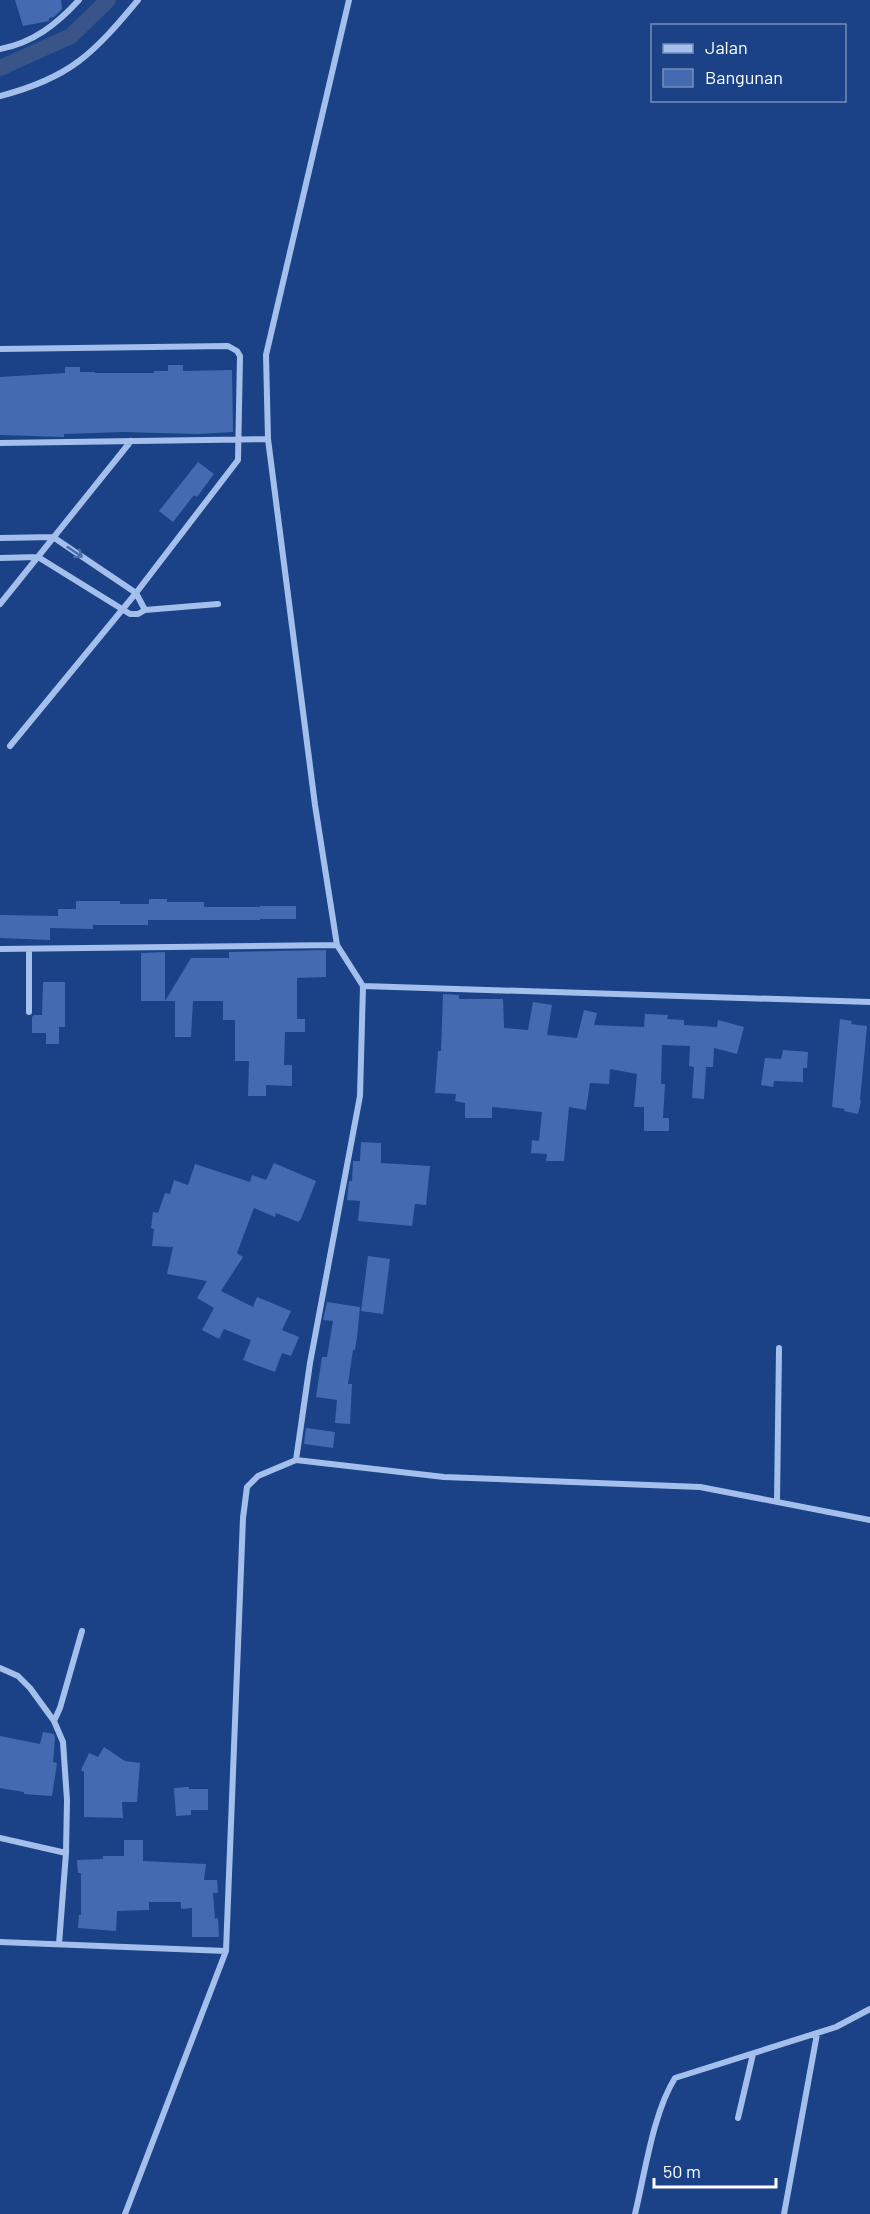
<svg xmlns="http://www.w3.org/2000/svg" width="870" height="2214" font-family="Barlow,sans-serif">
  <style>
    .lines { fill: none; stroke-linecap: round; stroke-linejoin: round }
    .canal { stroke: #385488; stroke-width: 16 }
    .building { fill: #446bb1 }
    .minor { stroke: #a4bfec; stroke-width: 6 }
    .oneway { stroke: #4b6eaa }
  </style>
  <rect width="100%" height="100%" fill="#1b4287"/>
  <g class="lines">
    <path class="canal" d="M0,68L71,36L108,0"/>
  </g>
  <path class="building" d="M15,0H61L62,9L54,17L49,18V21L23,26Z
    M168,365H183V371L232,370L233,432L198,434L123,432L64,434V437L0,435V377L65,373V367H80V372H95V373H154V371H168Z
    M198,462L214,474L197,497L194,495L173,522L159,511Z
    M149,899H167V902H204V907H260V920H148V925H93V929L50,928V940L0,938V915L58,916V909H76V901H120V904H149Z
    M260,906H296V919H260Z
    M326,950V977L297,978V1019H305V1032H285L284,1065H292V1086L266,1085V1096H248L249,1061H235V1020H223V1001H193L191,1037H175V1001H165L191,958H229V952Z
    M165,952V1001H141V953Z
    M43,982H65V1027H59V1044H46V1033H32V1017L34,1015H42Z
    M443,994L459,995V999H503L504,1028L528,1030L533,1002L552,1005L547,1035L577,1038L584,1010L597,1013L594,1025L644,1027L645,1014L668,1015L667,1019L684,1020V1025L717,1027L718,1020L744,1027L737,1054L714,1048L713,1067H706L704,1099L692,1098L694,1067L689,1066L690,1046L662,1045L661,1084H665L663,1118H669V1131H644V1107H634L637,1074L610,1069L609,1084L590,1083L586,1110L569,1107L564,1161H546L547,1154L531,1153L532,1140L539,1141L542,1112L492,1107V1118H465V1103L455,1101L456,1094L435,1093L438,1051H441Z
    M840,1019L852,1021L851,1024L867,1026L860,1100L861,1101L858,1114L844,1111L845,1109L832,1107Z
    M783,1050L808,1052L807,1068H803V1082L774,1081L773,1087L761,1085L765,1058L781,1059Z
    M361,1142L381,1143V1163L430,1166L426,1205L415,1204L412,1226L358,1221L360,1201L347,1200L349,1181H352L353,1161H360Z
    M274,1163L316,1181L301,1219L298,1222L276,1213L275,1217L254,1208L237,1253L243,1257L221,1291L253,1307L257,1297L291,1311L282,1330L299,1337L291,1356L282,1353L275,1372L243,1360L251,1340L224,1329L219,1339L202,1330L214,1308L197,1298L207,1281L167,1274L173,1247L152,1246L154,1229L151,1228L153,1212L158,1213L165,1193L170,1194L174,1180L188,1185L195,1164L250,1182L252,1175L266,1180Z
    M368,1256L390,1259L383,1314L361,1311Z
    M327,1302L360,1307L357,1337L355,1350H353L348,1384H352L350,1424L335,1423L337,1400L316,1397L322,1357H327L333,1321L323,1320Z
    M306,1428L335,1432L333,1448L304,1444Z
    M43,1732L54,1734L55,1738L53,1762L57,1763L52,1796L24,1794V1792L0,1788V1736L40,1744Z
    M104,1747L125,1761L140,1763L137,1802H122L123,1818L84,1817V1772L81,1770L89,1753L98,1757Z
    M189,1787V1789H208V1810H191V1815L176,1816L174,1788Z
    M124,1840H143V1861L206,1864L204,1880H217L218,1893H213L215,1919L218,1918L219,1937H192V1908L181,1909V1902H149V1910L117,1911L116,1931L78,1928L79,1915H81V1873H78L77,1860L103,1859V1856H124Z"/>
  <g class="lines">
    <path class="minor" d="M0,49C33,43 57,24 79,0
      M0,96C70,78 93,54 138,0
      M0,349L228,346L237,351L240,356L238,460L136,593L10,746
      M0,443L268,439
      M0,538L53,537L136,593L145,610
      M0,558L38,557L130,614H138L145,610L218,604
      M0,604L131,441
      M0,949L337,945
      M29,949V1012
      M363,986L870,1002
      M296,1460L444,1477L700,1487L870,1520
      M777,1502L779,1348
      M0,1668L18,1676L30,1688L54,1721L63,1742L67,1800L66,1853L59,1944
      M54,1721L60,1708L82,1631
      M0,1838L66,1853
      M0,1942L226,1951
      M738,2118L753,2054
      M125,2214L226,1951L243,1518L247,1487L258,1476L296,1460L310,1363L360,1096L363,986L337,945L315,805L268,439L266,355L349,0
      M635,2214C645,2173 653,2113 675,2078L836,2027L870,2009
      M784,2214L817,2034"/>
  </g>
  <defs><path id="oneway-shaft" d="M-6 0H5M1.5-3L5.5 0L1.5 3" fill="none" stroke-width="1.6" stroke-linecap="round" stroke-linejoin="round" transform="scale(1.5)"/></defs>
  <use class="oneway" href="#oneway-shaft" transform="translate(75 552) rotate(34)"/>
  <rect x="651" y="24" width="195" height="78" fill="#1b4287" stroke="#768eb7" stroke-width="1.5"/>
  <rect x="663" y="44" width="30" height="9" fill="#a4bfec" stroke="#768eb7" stroke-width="1.5"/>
  <text x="705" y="54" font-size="18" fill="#ffffff">Jalan</text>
  <rect x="663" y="69" width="30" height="18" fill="#446bb1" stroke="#768eb7" stroke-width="1.5"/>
  <text x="705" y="84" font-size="18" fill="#ffffff">Bangunan</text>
  <path d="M654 2178v9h122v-9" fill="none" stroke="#ffffff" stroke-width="3"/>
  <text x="663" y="2178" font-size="18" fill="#ffffff" stroke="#1b4287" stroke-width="4.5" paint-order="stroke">50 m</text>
</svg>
